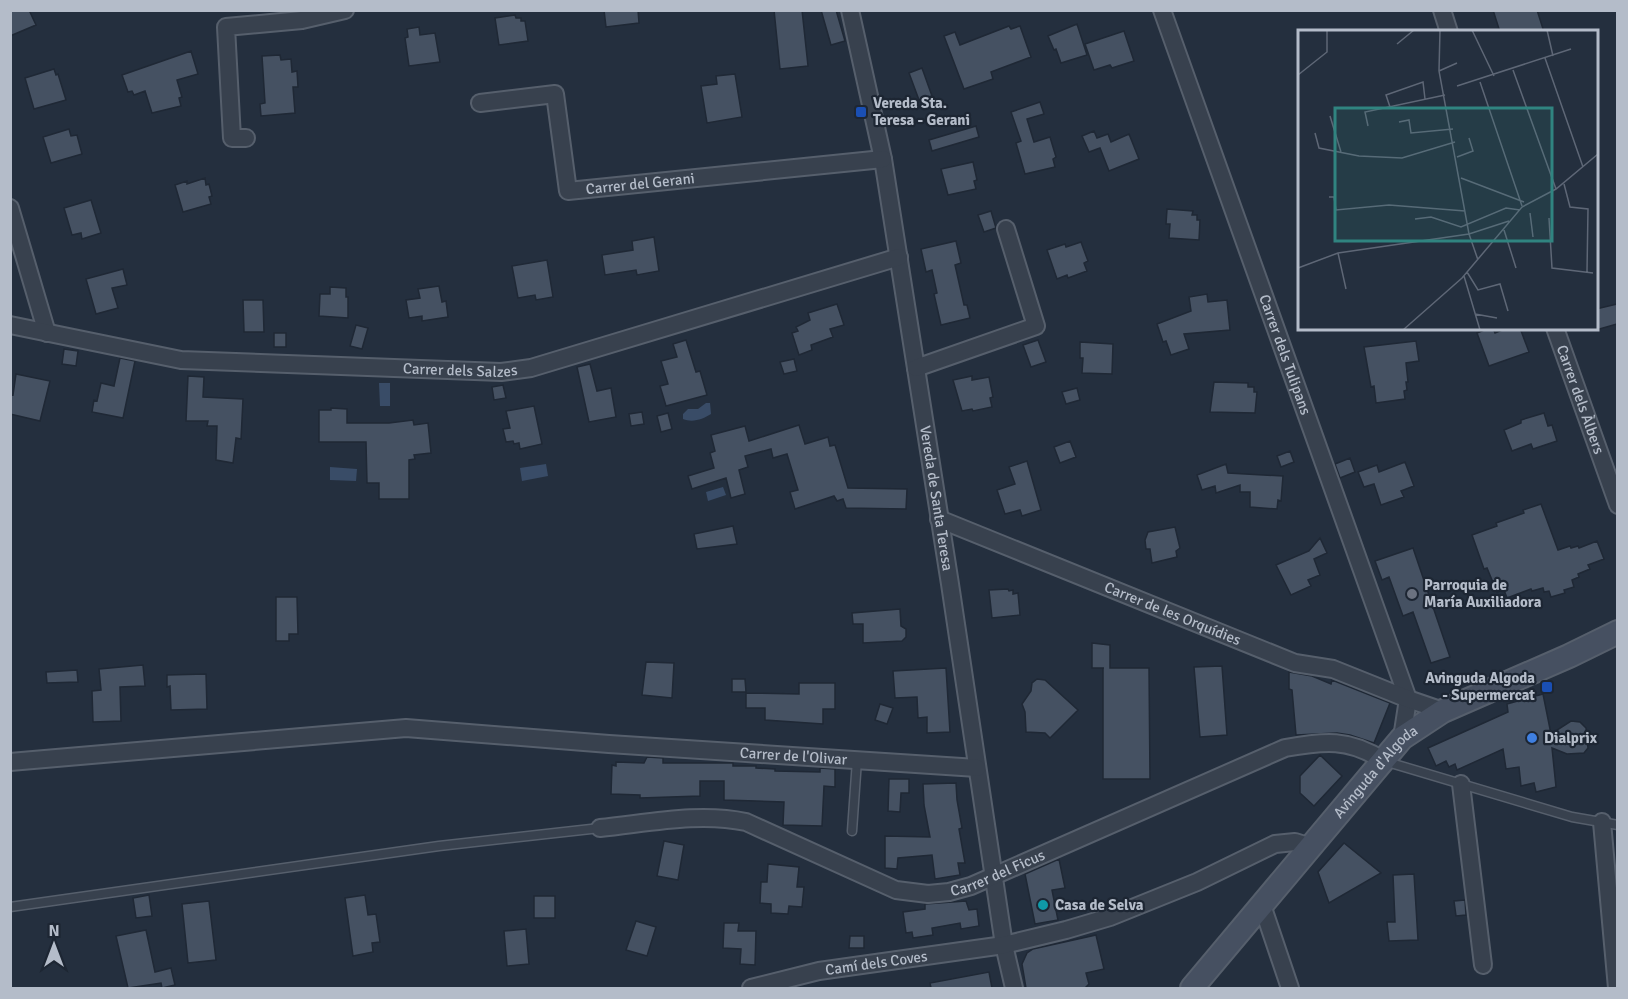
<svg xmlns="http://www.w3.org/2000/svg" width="1628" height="999" font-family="Signika,sans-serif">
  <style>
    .water { fill: #394c67 }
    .building { fill: #455162; stroke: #1f2835; stroke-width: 1.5 }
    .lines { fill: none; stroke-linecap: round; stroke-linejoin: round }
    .lane-casing { stroke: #565f6c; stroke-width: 11 }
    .street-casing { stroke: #565f6c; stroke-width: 20 }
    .secondary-casing { stroke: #565f6c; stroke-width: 26 }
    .lane { stroke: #38414e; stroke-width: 8 }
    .street { stroke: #38414e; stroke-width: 16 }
    .secondary { stroke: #465061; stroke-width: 22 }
    .transit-dot { fill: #1a4fb4; stroke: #1d2633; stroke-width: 2 }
    .worship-dot { fill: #6b7280; stroke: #1d2633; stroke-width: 2 }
    .shop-dot { fill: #3f7fe0; stroke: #1d2633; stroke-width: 2 }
    .culture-dot { fill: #0f9aa8; stroke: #1d2633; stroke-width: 2 }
    .labels { text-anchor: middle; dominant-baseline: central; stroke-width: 4.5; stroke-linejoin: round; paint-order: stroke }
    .poi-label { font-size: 15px; font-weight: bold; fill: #b4bcc9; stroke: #1d2633; text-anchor: start }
    .street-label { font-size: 15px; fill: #b4bcc9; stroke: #1d2633 }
    .inset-road { fill: none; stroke: #5e6776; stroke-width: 1.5 }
    .view { fill: #308480; fill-opacity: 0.15; stroke: #308480; stroke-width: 3 }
    .inset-edge { fill: none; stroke: #b4bcc9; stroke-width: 3 }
  </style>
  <rect width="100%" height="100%" fill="#242f3e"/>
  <path class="water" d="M379,383H390V406H380Z
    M706,403H710L711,414C703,419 693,423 683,419V414L688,409H698Z
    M546,464L548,476L522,481L520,468Z
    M330,467L357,469L356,481L330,480Z
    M723,487L726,495L708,501L706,492Z"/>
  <path class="building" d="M10,10H29L36,25L10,36Z
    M604,10H638L639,23L606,27Z
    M774,10H802L808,66L780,69Z
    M821,10H836L845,41L831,45Z
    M1493,10H1537L1544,32H1500Z
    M515,15L516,18H521V21H525L528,41L499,45L495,18Z
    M1077,24L1087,55L1061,63L1056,49L1054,50L1048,36Z
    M1009,26L1011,29L1020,26L1031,57L991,72L993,79L964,89L944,36L955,32L960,45Z
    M419,27L420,35L435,33L440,62L409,66L405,38L408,37L407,29Z
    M1124,31L1134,61L1112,68L1110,65L1094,70L1085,44Z
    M191,51L198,74L177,80L182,97L179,98L181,106L152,113L145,91L134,95L132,91L128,92L122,75Z
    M280,55L281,60L291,59L292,72L297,71L298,87H293L295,113L261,116L260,104L265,103L262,56Z
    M922,68L932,96L919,100L909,73Z
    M54,69L56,75L58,74L66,100L34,109L25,78Z
    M735,74L742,117L707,123L701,86L717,84L716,76Z
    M1040,102L1044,114L1027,119L1034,142L1050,137L1056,157L1053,159L1055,167L1025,174L1016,143L1021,141L1011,112Z
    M976,126L979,137L932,151L929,140Z
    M69,129L71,136L77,135L82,154L51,163L43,137Z
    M1094,131L1097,138L1108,134L1111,142L1129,134L1139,159L1109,171L1100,148L1089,152L1082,136Z
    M973,162L977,180L974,181L976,189L948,195L941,169Z
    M205,178L206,185L209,184L212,196L209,197L211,204L183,212L175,185L187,181V184Z
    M91,200L101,233L82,239L81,233L72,235L64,208Z
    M1167,209L1193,211L1192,215H1197V220H1200L1199,240L1169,238L1170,224H1166Z
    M991,211L996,228L984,232L978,215Z
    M654,237L659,271L637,275L636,270L605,275L602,255L633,250L632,241Z
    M956,241L961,263L955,265L964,305H967L970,318L941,325L934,294L937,293L932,270L926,272L921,249Z
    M1081,242L1088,261L1084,263L1087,271L1068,278L1067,275L1057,279L1047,250L1065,244L1066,247Z
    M547,260L553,297L536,300L535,295L518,298L512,266Z
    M123,269L127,285L112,288L118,308L96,314L86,279Z
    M439,286L442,302L446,301L448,317L422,321V316L409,318L406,300L420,298L418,289Z
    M330,287L346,288V297H348V318L319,316L320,294H330Z
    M1207,294L1208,302L1227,300L1230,330L1184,334L1189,349L1171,355L1166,341L1163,342L1157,324L1191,311L1189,297Z
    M243,300H263L264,332H244Z
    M837,304L844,325L830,329L833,337L811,345L812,350L799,355L792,333L798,331L796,327L810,320L808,313Z
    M1617,304V324L1596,330V309Z
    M356,325L368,328L362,349L350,346Z
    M1489,328H1493L1495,333L1507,328H1520L1529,352L1489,366L1477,333Z
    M274,333H286V347H274Z
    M686,340L696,372L700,371L707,395L666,406L660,386L668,384L661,361L677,357L673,344Z
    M1038,340L1046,362L1031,367L1023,345Z
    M1416,341L1419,361L1406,363L1408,382H1406L1407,390L1404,391L1405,399L1376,403L1374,386L1371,387L1364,347Z
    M1080,342L1113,344L1112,374L1082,373L1083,358H1080Z
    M64,349L78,351L76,366L62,364Z
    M120,358L135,361L123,418L92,412L94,400L97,401L101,383L114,386Z
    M794,359L797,371L784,374L780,362Z
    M590,364L597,391L611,388L616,417L589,422L577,367Z
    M16,374L50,381L40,421L10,414V394L13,395Z
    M188,376L204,377L203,397L243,399L241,439L236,438L233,463L216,460L217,426H207L208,421H186Z
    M972,376V380L989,377L993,397L990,398L992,407L973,411L972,409L962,411L953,380Z
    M1214,382L1248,383V387H1254V392H1257L1255,413L1210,412Z
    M503,385L506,398L494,400L492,387Z
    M1077,388L1080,400L1066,404L1062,392Z
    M534,406L542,444L520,449L519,443L514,444L513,441L506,442L503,429L510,428L506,411Z
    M331,408L347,409V423H389L413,420L414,425L428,423L431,453L414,455L415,459L409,460V499H379V483H367L366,442H319V410H331Z
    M642,412L644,424L631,426L629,414Z
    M668,413L672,429L661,432L657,416Z
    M1544,413L1548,426L1552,425L1557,441L1533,449L1531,444L1512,451L1504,430L1521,423V420Z
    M799,425L805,444L828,437L830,446L835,445L848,488L907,489L906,509L846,508L843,499L837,501L834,496L795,509L790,492L798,490L787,454L773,458L771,449L745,456L748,467L739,470L745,494L731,498L726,478L692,489L688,476L714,468L710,453L715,451L711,435L745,426L749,441Z
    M1070,441L1076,457L1060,463L1054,447Z
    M1290,451L1294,462L1281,467L1277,456Z
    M1350,458L1355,472L1340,478L1335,464Z
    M1027,461L1041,510L1022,516L1020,510L1005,514L997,490L1015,484L1009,467Z
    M1405,462L1414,486L1401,491L1404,497L1381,505L1374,484L1364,487L1358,472L1377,465L1379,472Z
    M1226,464L1228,473L1283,476L1281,501L1278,500L1277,509L1250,507V492H1240V485L1216,493L1215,486L1202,490L1197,475Z
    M1541,504L1558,550L1570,546L1571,548L1578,546L1579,548L1597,541L1604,559L1588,565L1590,569L1578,574L1579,577L1572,580L1574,587L1564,590L1565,593L1551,597L1549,591L1544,592L1543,588L1532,591L1531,589L1507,598L1504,590L1497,592L1487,568L1484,569L1472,535L1497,526L1496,523L1524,513L1523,510Z
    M733,526L737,544L697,549L694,534Z
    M1175,527L1180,548L1176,551L1177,557L1152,563L1150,549H1146L1145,540L1148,532Z
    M1320,538L1327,553L1314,559L1320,575L1308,580L1311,586L1291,595L1276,565L1309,551Z
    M1413,548L1450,657L1431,663L1413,612L1403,616L1389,577L1382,580L1375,561Z
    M1008,589L1009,591L1013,590V594L1018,593L1020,615L992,618L989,590Z
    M276,597H297L298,634H289V641H276Z
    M900,609L901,626L906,629V637L902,641L863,643V624H853L852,613Z
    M1092,643L1110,645V668H1149L1150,779H1103V668H1104H1092Z
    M646,662L674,663L672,698L642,695Z
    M143,665L145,686L120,687L121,721L93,722L92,691L101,690L99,669Z
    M1222,666L1227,735L1200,737L1194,667Z
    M946,668L950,732L927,733V717L918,718L917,697L895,698L893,671Z
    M77,670L78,682L47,683L46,672Z
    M1289,672L1312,676L1331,684L1332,680L1390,703L1374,743L1350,735L1337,733L1296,735L1292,690L1289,689Z
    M206,674L207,709L171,710L170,686L167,687V675Z
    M732,679H745L746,692H732Z
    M1037,679L1045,680L1078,710L1050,738L1045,733L1026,732L1025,712L1022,704L1031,691L1032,683Z
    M799,683H835V709H823V724L765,720V708H746V693L799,694Z
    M1543,694L1551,734L1571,721L1580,722L1586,728L1588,748L1584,753L1567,754L1552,748L1556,787L1536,792L1534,783L1521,786L1519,767L1506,769L1503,749L1457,770L1455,764L1449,767L1446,761L1436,766L1428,748L1508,712L1507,704Z
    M880,704L893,708L887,724L875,720Z
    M1320,755L1342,776L1314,806L1300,793V776Z
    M647,757L663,758V763H733V766H756V768L775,769V771L820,772V768L835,769V787L824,786L822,826L783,825L784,802L724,800V781H700V796L640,798V795L611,794L612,765L616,766V762L644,763Z
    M889,779H909V793H901L900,812L888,811Z
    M956,783L957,800L962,828L959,829L965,863H958L960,875L935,879L932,855L898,858L897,869L885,868V836L930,837L924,805L923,784Z
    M664,841L684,845L678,880L657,876Z
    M1344,843L1381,873L1329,903L1318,872Z
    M1059,859L1065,888L1052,890L1058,920L1035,924L1025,874Z
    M768,864L799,867L797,887H804L802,907L789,906L788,914L771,913V904L760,903L761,882H767Z
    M1414,874L1418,940L1389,941L1387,922H1395L1393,875Z
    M149,895L152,916L136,918L133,898Z
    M365,895L368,915L376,914L380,942L372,943L373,952L353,956L345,898Z
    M534,896H555V918H534Z
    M1465,900L1466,915L1456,916L1454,901Z
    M209,901L216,960L188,963L182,904Z
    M966,901L969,910L977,909L979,926L961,929L960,923L932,928L933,935L913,938L912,932L906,933L903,912L925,909V904Z
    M636,921L656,927L647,956L626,950Z
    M724,923H739L738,931H756L755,965L740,964L741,949L723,948Z
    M526,929L529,964L507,966L504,931Z
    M146,930L155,972L171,968L175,985L162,988L161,983L128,988L116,936Z
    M1096,935L1104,969L1086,973L1089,984L1085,988H1026L1022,964L1027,953L1033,949Z
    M850,936H864V948H849Z
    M989,972L992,988H931L930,983Z"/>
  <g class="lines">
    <g class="lane-casing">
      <path id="lane" d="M1384,761L1572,817L1618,825
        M852,831L857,760
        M10,907L439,846L600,828"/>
    </g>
    <g class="street-casing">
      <g id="street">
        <path id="s1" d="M850,10L883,159L950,584L1004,945L1014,988"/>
        <path id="s2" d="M1162,10L1408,699L1402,738"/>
        <path d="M1442,10L1449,32"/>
        <path id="s3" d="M480,103L555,94L568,191L883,159"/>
        <path d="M246,138H232L226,27L302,20L345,10"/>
        <path d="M10,208L47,333"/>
        <path id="s4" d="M10,325L181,360L501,372L531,368L899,257"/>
        <path id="s5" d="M1555,328L1618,505"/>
        <path d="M916,368L1036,326L1006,229"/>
        <path id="s6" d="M939,519L1295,663L1333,669L1408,699L1443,711"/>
        <path id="s7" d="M10,762L406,728L609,744L977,768"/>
        <path d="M1461,784L1483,965"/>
        <path d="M1602,822L1617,988"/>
        <path id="s8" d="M600,828C649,823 699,812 746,822L896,890L928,894L949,892L971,886L1285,748C1324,741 1349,738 1384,761"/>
        <path d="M1262,905L1290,988"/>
        <path id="s9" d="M751,988L819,971L1004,945L1066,930L1110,917L1197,882L1275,844L1295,842L1311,847"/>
      </g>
    </g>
    <g class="secondary-casing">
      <g id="secondary">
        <path id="s10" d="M1192,988L1402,738L1443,711L1569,656L1618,632"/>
      </g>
    </g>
    <use href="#lane" class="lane"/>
    <use href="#street" class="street"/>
    <use href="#secondary" class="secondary"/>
  </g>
  <g class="transit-dot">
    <rect x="855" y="106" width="12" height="12" rx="3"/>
    <rect x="1541" y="681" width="12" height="12" rx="3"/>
  </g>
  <circle class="worship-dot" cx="1412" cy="594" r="6"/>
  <circle class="shop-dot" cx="1532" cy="738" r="6"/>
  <circle class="culture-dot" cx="1043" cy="905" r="6"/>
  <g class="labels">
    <g class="poi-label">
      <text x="873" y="103">Vereda Sta.<tspan x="873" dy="17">Teresa - Gerani</tspan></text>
      <text x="1424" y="585">Parroquia de<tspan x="1424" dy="17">María Auxiliadora</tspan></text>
      <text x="1535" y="678" text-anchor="end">Avinguda Algoda<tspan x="1535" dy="17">- Supermercat</tspan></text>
      <text x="1544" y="738">Dialprix</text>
      <text x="1055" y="905">Casa de Selva</text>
    </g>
    <g class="street-label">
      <text stroke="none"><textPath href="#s3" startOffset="246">Carrer del Gerani</textPath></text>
      <text stroke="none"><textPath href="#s2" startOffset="366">Carrer dels Tulipans</textPath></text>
      <text stroke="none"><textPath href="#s4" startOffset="454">Carrer dels Salzes</textPath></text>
      <text stroke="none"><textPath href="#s5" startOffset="76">Carrer dels Àlbers</textPath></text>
      <text stroke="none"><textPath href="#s1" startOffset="496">Vereda de Santa Teresa</textPath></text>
      <text stroke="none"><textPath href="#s6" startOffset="252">Carrer de les Orquídies</textPath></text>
      <text stroke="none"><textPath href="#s7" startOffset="786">Carrer de l'Olivar</textPath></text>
      <text stroke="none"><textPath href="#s10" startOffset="284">Avinguda d'Algoda</textPath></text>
      <text stroke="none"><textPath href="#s8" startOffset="417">Carrer del Ficus</textPath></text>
      <text stroke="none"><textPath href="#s9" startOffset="128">Camí dels Coves</textPath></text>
    </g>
  </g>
  <g transform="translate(1298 30)">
    <rect width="300" height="300" fill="#242f3e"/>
    <path class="inset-road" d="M142,0L141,41L171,204L180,230M174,0L196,46M249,0L255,26M99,14L116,0M247,28L285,137M215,40L258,159M141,41L159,33M0,45L29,22V0M182,52L224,176M159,56L273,19M92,77L88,65L125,52L127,69M32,86L43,122M101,92L111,90L113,103L155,99M70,96L67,82L147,65M17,103L21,118L61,126L104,128L157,112M159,127L175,121L171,108M163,148L226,172M266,154L272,177L290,179L289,242M31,167H36L38,180L91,175L167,181M232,183L235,207M251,188L254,238L295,243M117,189L133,187L163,197L208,178L222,180M206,200L218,238M40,223L48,259M0,238L40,223L171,204L211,191M169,242L180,260L202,254L210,281M166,246L182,300M177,284L199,288M105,300L164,248L224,177L258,159L300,124"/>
    <path class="view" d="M37,78H254V211H37Z"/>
    <rect width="300" height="300" class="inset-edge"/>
  </g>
  <rect width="1628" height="999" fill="none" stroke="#b4bcc9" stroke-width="24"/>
  <g transform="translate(54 945)" stroke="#1d2633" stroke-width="4.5" paint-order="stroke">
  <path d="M0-4.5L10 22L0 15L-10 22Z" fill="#b4bcc9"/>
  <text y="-9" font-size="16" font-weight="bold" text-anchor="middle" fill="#b4bcc9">N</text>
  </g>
</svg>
